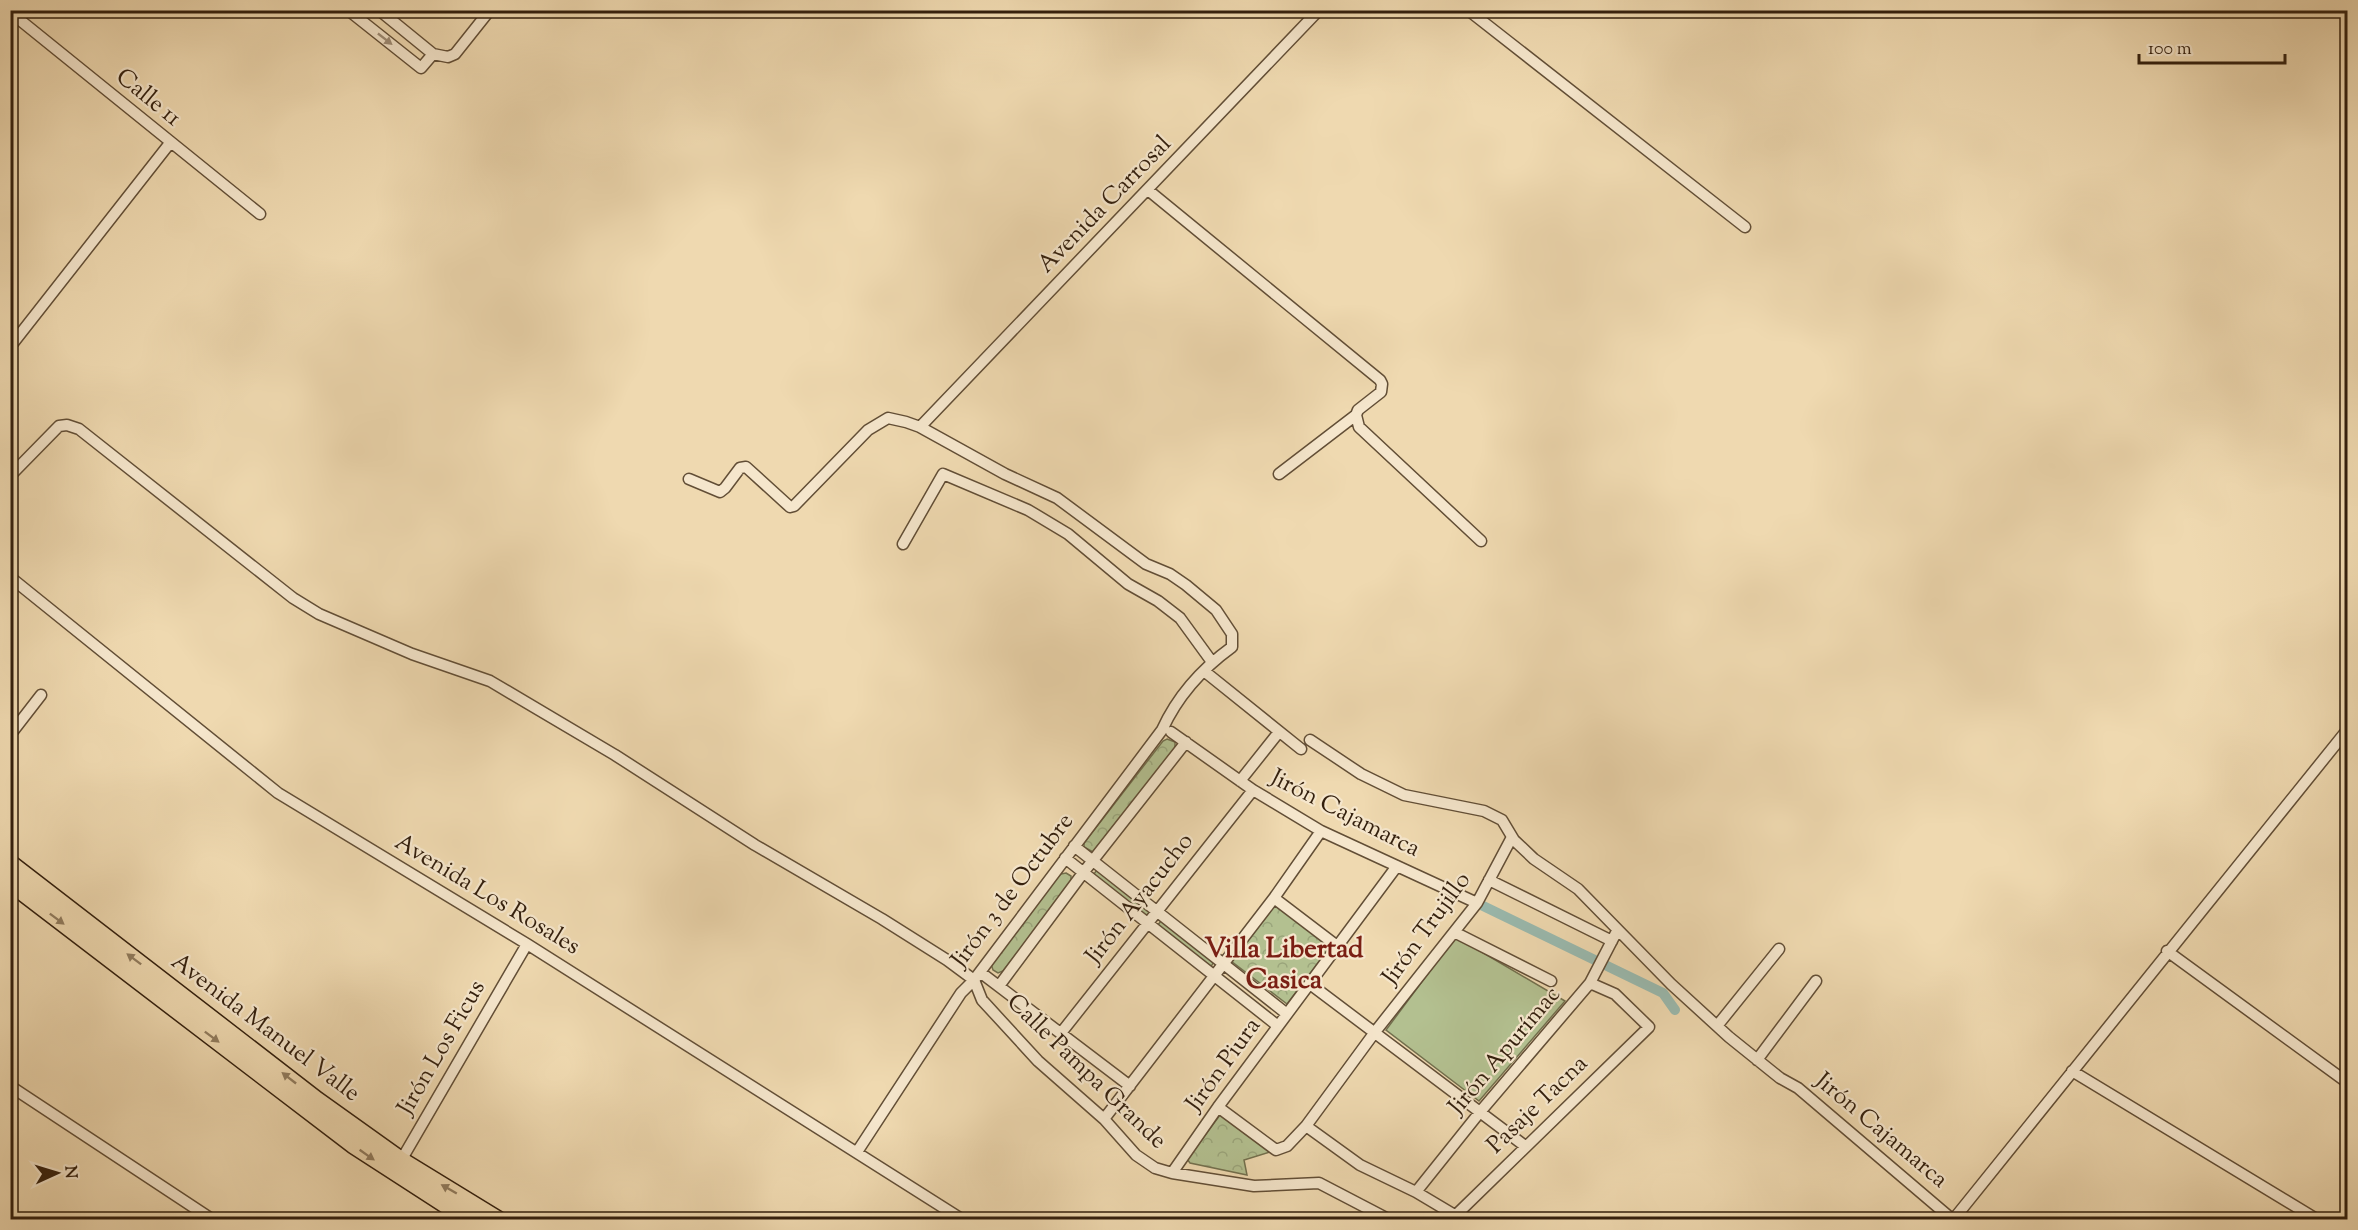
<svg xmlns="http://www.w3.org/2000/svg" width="2358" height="1230" font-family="'Sorts Mill Goudy',serif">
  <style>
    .grass { fill: #b3c090; stroke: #73704e; stroke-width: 1.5 }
    .park { fill: url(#park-crowns); stroke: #73704e; stroke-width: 1.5 }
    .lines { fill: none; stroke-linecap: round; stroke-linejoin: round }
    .canal { stroke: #9abaaf; stroke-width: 10 }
    .street-casing { stroke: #624e36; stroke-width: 13 }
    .primary-casing { stroke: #331f0d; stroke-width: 19 }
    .street { stroke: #f5e6cc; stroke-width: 10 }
    .primary { stroke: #efd9b0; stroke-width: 16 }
    .oneway { fill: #9e8c76 }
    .oneway2 { fill: #917c5e }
    .labels { text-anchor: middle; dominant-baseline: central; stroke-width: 4.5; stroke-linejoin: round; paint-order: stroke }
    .street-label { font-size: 24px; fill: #331f0d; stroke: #f5e6cc }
    .quarter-label { font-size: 27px; font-weight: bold; fill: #7a1f14; stroke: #f5e6cc }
  </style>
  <defs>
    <pattern id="park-crowns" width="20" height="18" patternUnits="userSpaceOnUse" patternTransform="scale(1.5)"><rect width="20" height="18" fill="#b3c090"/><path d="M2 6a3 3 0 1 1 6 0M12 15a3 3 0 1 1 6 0" fill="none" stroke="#9aa57b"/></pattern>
  </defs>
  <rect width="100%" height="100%" fill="#efd9b0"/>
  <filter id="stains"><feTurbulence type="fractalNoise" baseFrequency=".00333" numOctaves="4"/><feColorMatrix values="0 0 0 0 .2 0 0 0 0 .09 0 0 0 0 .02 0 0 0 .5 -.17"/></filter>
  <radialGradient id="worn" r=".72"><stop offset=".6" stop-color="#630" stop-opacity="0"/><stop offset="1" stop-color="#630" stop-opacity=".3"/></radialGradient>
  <path class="grass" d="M1097,870L1151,912L1147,917L1093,875Z
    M1161,921L1214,962L1210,968L1157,926Z
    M1458,938L1565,1001L1479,1101L1386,1030L1453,940Z"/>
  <path class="park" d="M1167,739L1175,742V748L1093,852L1084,847V843L1163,741Z
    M1066,873L1071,876V884L1003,971L998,973L993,970L991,964L1054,880L1061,874Z
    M1275,903L1331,946L1287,1004L1231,961Z
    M1220,1115L1270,1152L1244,1160L1247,1175L1190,1163L1187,1159Z"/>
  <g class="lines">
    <path class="canal" d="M1477,903L1663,993L1675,1010"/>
    <g class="street-casing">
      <path id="street" d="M348,10L421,68L433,54
        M379,10L433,54L448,57L455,54L490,10
        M1468,10L1745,227
        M10,12L260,214
        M1148,190L1380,380L1382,384L1381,392L1358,410L1356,415L1359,427L1481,541
        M10,347L170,143
        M920,427L1319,10
        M1279,474L1356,415
        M10,476L59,426L67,425L79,429L293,598L319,614L412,654L490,681L615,755L755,845L882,919L947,960L974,980L982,1000L1038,1061L1104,1119L1136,1155L1155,1168L1172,1173L1254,1186L1319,1183L1390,1220
        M689,479L720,492L725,488L740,468L746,467L790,507L794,506L868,430L888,418L906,422L920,427L1005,474L1057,498L1146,564L1170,574L1186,585L1216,610L1232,634V647C1203,668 1177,697 1162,730L974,980L961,993L857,1152
        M903,544L943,474L1028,510L1068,534L1128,584L1158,601L1180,618L1212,662
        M10,577L278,793L527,944L963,1220
        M1204,671L1301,749
        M1171,732L1253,790L1321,831L1477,903
        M10,735L41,695
        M1310,740L1361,774L1404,795L1484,811L1502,820L1514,840L1534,859L1578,889L1671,984L1729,1037L1780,1078L1798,1088L1953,1220
        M1240,781L1279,732
        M1074,846L1287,1014
        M1065,858L1278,1026
        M1489,880L1612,941
        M1274,898L1337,946
        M1454,932L1551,981
        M2167,951L2348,1083
        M980,972L1130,1086
        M1310,984L1525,1146
        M999,986L1083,873L1186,742
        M1717,1026L1779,949
        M1061,1033L1253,790
        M1757,1060L1816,981
        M2072,1071L2318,1220
        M10,1086L213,1220
        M1218,1107L1276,1150L1287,1146L1306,1126L1375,1032L1477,903L1512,837
        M1104,1119L1274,898L1321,831
        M1306,1126L1360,1165L1416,1192L1463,1220
        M399,1164L527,944
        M1172,1173L1218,1107L1397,866
        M1416,1192L1480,1112L1590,983L1617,931
        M1457,1214L1649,1027L1615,994L1590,983
        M1953,1220L2348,729"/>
    </g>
    <g class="primary-casing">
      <path id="primary" d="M10,863L317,1100L401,1160L499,1220
        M10,883L353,1145L469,1220"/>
    </g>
    <use href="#street" class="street"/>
    <use href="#primary" class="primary"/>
  </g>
  <defs><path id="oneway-solid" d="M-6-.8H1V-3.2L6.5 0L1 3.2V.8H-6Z" transform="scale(1.5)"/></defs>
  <use class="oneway" href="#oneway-solid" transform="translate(385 39) rotate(38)"/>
  <g class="oneway2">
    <use href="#oneway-solid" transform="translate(57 919) rotate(37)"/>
    <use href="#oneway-solid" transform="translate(134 959) rotate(-143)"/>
    <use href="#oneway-solid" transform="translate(212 1037) rotate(37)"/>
    <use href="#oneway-solid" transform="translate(289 1078) rotate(-142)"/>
    <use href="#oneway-solid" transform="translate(367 1155) rotate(35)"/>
    <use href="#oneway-solid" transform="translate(449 1189) rotate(-150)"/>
  </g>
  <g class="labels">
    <g class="street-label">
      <text transform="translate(148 98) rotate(39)">Calle 11</text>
      <text transform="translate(1105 205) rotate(-46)">Avenida Carrosal</text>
      <text transform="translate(1345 814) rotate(27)">Jirón Cajamarca</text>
      <text transform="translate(1013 891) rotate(-53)">Jirón 3 de Octubre</text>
      <text transform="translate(487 895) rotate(31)">Avenida Los Rosales</text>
      <text transform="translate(1140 899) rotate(-52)">Jirón Ayacucho</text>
      <text transform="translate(1427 929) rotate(-54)">Jirón Trujillo</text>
      <text transform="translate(265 1028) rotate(37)">Avenida Manuel Valle</text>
      <text transform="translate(442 1048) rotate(-60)">Jirón Los Ficus</text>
      <text transform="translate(1505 1051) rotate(-50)">Jirón Apurímac</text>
      <text transform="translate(1224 1065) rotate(-54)">Jirón Piura</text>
      <text transform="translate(1086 1072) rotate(44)">Calle Pampa Grande</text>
      <text transform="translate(1538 1105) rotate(-44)">Pasaje Tacna</text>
      <text transform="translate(1881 1131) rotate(40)">Jirón Cajamarca</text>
    </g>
    <g class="quarter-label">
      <text x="1284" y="950">Villa Libertad<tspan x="1284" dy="31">Casica</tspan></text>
    </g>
  </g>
  <rect width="2358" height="1230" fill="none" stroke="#efd9b0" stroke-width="36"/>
  <rect x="12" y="12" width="2334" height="1206" fill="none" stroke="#331f0d" stroke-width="3"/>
  <rect x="18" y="18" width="2322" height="1194" fill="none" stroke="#331f0d" stroke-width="1.5"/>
  <g transform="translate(57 1173) rotate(86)" stroke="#f5e6cc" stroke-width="4.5" paint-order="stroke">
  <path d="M0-4.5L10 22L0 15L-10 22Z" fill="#331f0d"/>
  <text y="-9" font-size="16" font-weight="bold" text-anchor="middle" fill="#331f0d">N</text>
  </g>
  <path d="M2139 54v9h146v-9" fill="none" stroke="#331f0d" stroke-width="3"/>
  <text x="2148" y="54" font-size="18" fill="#331f0d" stroke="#f5e6cc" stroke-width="4.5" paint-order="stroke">100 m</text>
  <rect width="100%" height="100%" filter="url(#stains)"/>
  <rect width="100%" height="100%" fill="url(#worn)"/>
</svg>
